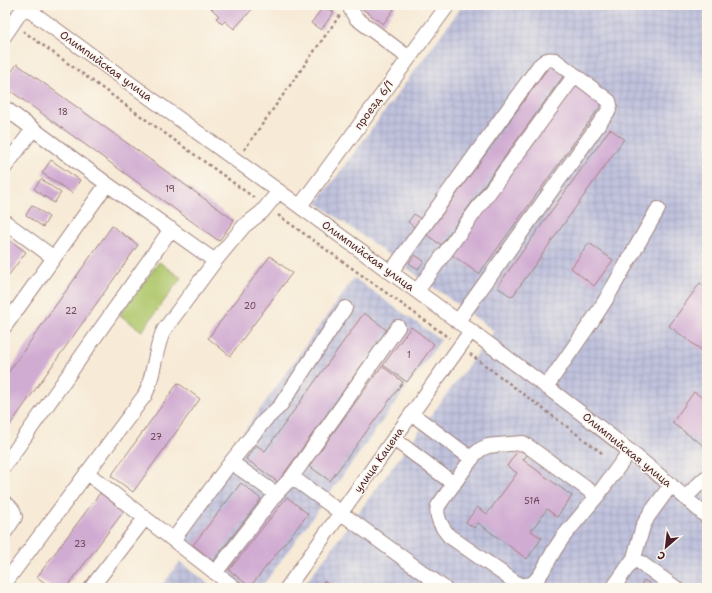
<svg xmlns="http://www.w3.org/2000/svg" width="712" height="593" font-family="'Shantell Sans',sans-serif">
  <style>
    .industrial { fill: url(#industrial-grid) }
    .green { fill: #b0c86d; stroke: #7d744c }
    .building { fill: #d0abd2 }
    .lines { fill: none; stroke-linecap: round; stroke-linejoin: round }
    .minor-casing { stroke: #a08480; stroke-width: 16 }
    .path { stroke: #a08480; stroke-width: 2.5; stroke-dasharray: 3 3; stroke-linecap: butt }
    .minor { stroke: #fff; stroke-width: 14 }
    .labels { text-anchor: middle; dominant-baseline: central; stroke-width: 3; stroke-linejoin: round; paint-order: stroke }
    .number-label { font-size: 9px; fill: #6c4255 }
    .street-label { font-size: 11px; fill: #4a1f2b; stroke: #fbf7ec }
  </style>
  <defs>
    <pattern id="industrial-grid" width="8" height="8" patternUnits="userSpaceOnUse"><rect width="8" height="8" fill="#c0c2dd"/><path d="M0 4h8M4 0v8" fill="none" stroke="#a6a6be"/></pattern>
  </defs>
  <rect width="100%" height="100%" fill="#fbf7ec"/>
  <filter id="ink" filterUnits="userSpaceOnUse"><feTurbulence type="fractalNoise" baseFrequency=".025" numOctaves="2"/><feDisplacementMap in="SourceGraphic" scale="8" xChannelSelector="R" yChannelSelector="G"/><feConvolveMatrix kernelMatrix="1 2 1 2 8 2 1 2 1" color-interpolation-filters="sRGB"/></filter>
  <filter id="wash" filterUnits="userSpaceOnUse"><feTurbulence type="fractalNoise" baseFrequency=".012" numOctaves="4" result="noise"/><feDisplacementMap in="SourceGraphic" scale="16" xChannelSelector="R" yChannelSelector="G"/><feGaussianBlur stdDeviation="0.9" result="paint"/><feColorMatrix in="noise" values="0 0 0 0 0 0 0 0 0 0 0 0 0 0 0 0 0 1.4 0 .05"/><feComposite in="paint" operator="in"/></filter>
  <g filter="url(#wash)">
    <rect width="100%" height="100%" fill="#f7ead6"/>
    <path class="industrial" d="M463,5H707V588H302L494,331L317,203Z
      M354,278L441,340L261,588H245L172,532Z
      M180,562L214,588H160Z"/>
    <path class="green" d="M159,262L181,278L142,331L120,315Z"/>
    <g id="blocks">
      <path class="building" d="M208,5H256L234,29L225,21L222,24L216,18L219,16Z
        M364,5H397L383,24L361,8Z
        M324,6L334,12L321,30L311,23Z
        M17,64L234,220L219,241L5,87V81Z
        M550,65L564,75L441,245L427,235Z
        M575,84L602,104L479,274L452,255Z
        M610,129L624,139L512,297L497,287Z
        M51,160L80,180L72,193L42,173Z
        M41,179L61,193L54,203L34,189Z
        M32,205L49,217L43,227L26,215Z
        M414,214L422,220L415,228L408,222Z
        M112,226L138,245L5,432V377Z
        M5,237L26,252L5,280Z
        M589,243L613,260L594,286L571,268Z
        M415,255L424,261L418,269L409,263Z
        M270,256L292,273L230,356L208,338Z
        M700,283L707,288V347L704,352L669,326Z
        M364,313L387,330L278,482L246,459L256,445L265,451Z
        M411,327L434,344L407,382L383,365Z
        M382,366L403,382L330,481L309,466Z
        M178,383L200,399L133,492L111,476Z
        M694,392L707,401V448L672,423Z
        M519,449L527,455L523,460L572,496L557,517L547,509L531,531L542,538L527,559L478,523L474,528L466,522L477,507L487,514L517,473L507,466Z
        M241,483L261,499L213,561L193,545Z
        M100,493L124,511L66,588H52L37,577Z
        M287,497L308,514L250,587L229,570Z
        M644,580L656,588H639Z
        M324,581L330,585L327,588H318Z"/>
    </g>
  </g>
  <g filter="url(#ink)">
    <use href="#blocks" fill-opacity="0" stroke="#a08480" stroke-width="1"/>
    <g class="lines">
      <g class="minor-casing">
        <path id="minor" d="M22,5C159,104 296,203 433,303C526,372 621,439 707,517
          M350,5L351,10L356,18L409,58
          M5,35L24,7
          M5,108L107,184L215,261
          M5,167L33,129
          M300,206L448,5
          M5,222L54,258
          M391,272L539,66C545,61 547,58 555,60L609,101L610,105L609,110L458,321
          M417,291L575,75
          M5,326L107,184
          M546,387L592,321L605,301L658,209
          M412,414L472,459
          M394,439L454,484
          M231,462L276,494
          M5,465L171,229
          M87,473L145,518L91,588
          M292,477L444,588
          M597,496L529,447L523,443L497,445L488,446L481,449L475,454L438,506C435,516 442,528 449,536L515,582L521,585H526L532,584L537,579L542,572L555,549L563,537L597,496L630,451
          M686,497L701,482L707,477
          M5,503C11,507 14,510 15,517L5,532
          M145,518L235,588
          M173,540L231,462L264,421L280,406L345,308
          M634,558L676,588
          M215,573L276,494L292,477L398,327
          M5,583L145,395C155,374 154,350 164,330L215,261L244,226L262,212L279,191
          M287,588L471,331
          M613,588L634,558L643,526L649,515L671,485"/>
      </g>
      <path class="path" d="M23,31L256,199
        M244,150L340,15
        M278,215L449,338
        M470,354L602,453"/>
      <use href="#minor" class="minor"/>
    </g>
  </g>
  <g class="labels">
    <g class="number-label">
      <text x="63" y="112">18</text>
      <text x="170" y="189">19</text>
      <text x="250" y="306">20</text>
      <text x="71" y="311">22</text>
      <text x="409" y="355">1</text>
      <text x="156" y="437">27</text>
      <text x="532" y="501">51А</text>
      <text x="80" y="544">23</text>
    </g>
    <g class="street-label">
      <text transform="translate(106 66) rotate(36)">Олимпийская улица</text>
      <text transform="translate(374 105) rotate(-54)">проезд 6/1</text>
      <text transform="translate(368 256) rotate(36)">Олимпийская улица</text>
      <text transform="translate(627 450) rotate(39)">Олимпийская улица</text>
      <text transform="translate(379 460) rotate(-55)">улица Кацена</text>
    </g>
  </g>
  <rect width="712" height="593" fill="none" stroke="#fbf7ec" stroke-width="20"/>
  <g transform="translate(666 547) rotate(208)" stroke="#fbf7ec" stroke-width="3" paint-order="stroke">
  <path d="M0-3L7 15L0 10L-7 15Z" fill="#4a1f2b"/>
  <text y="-6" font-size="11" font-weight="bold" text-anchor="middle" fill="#4a1f2b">С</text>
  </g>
</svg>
